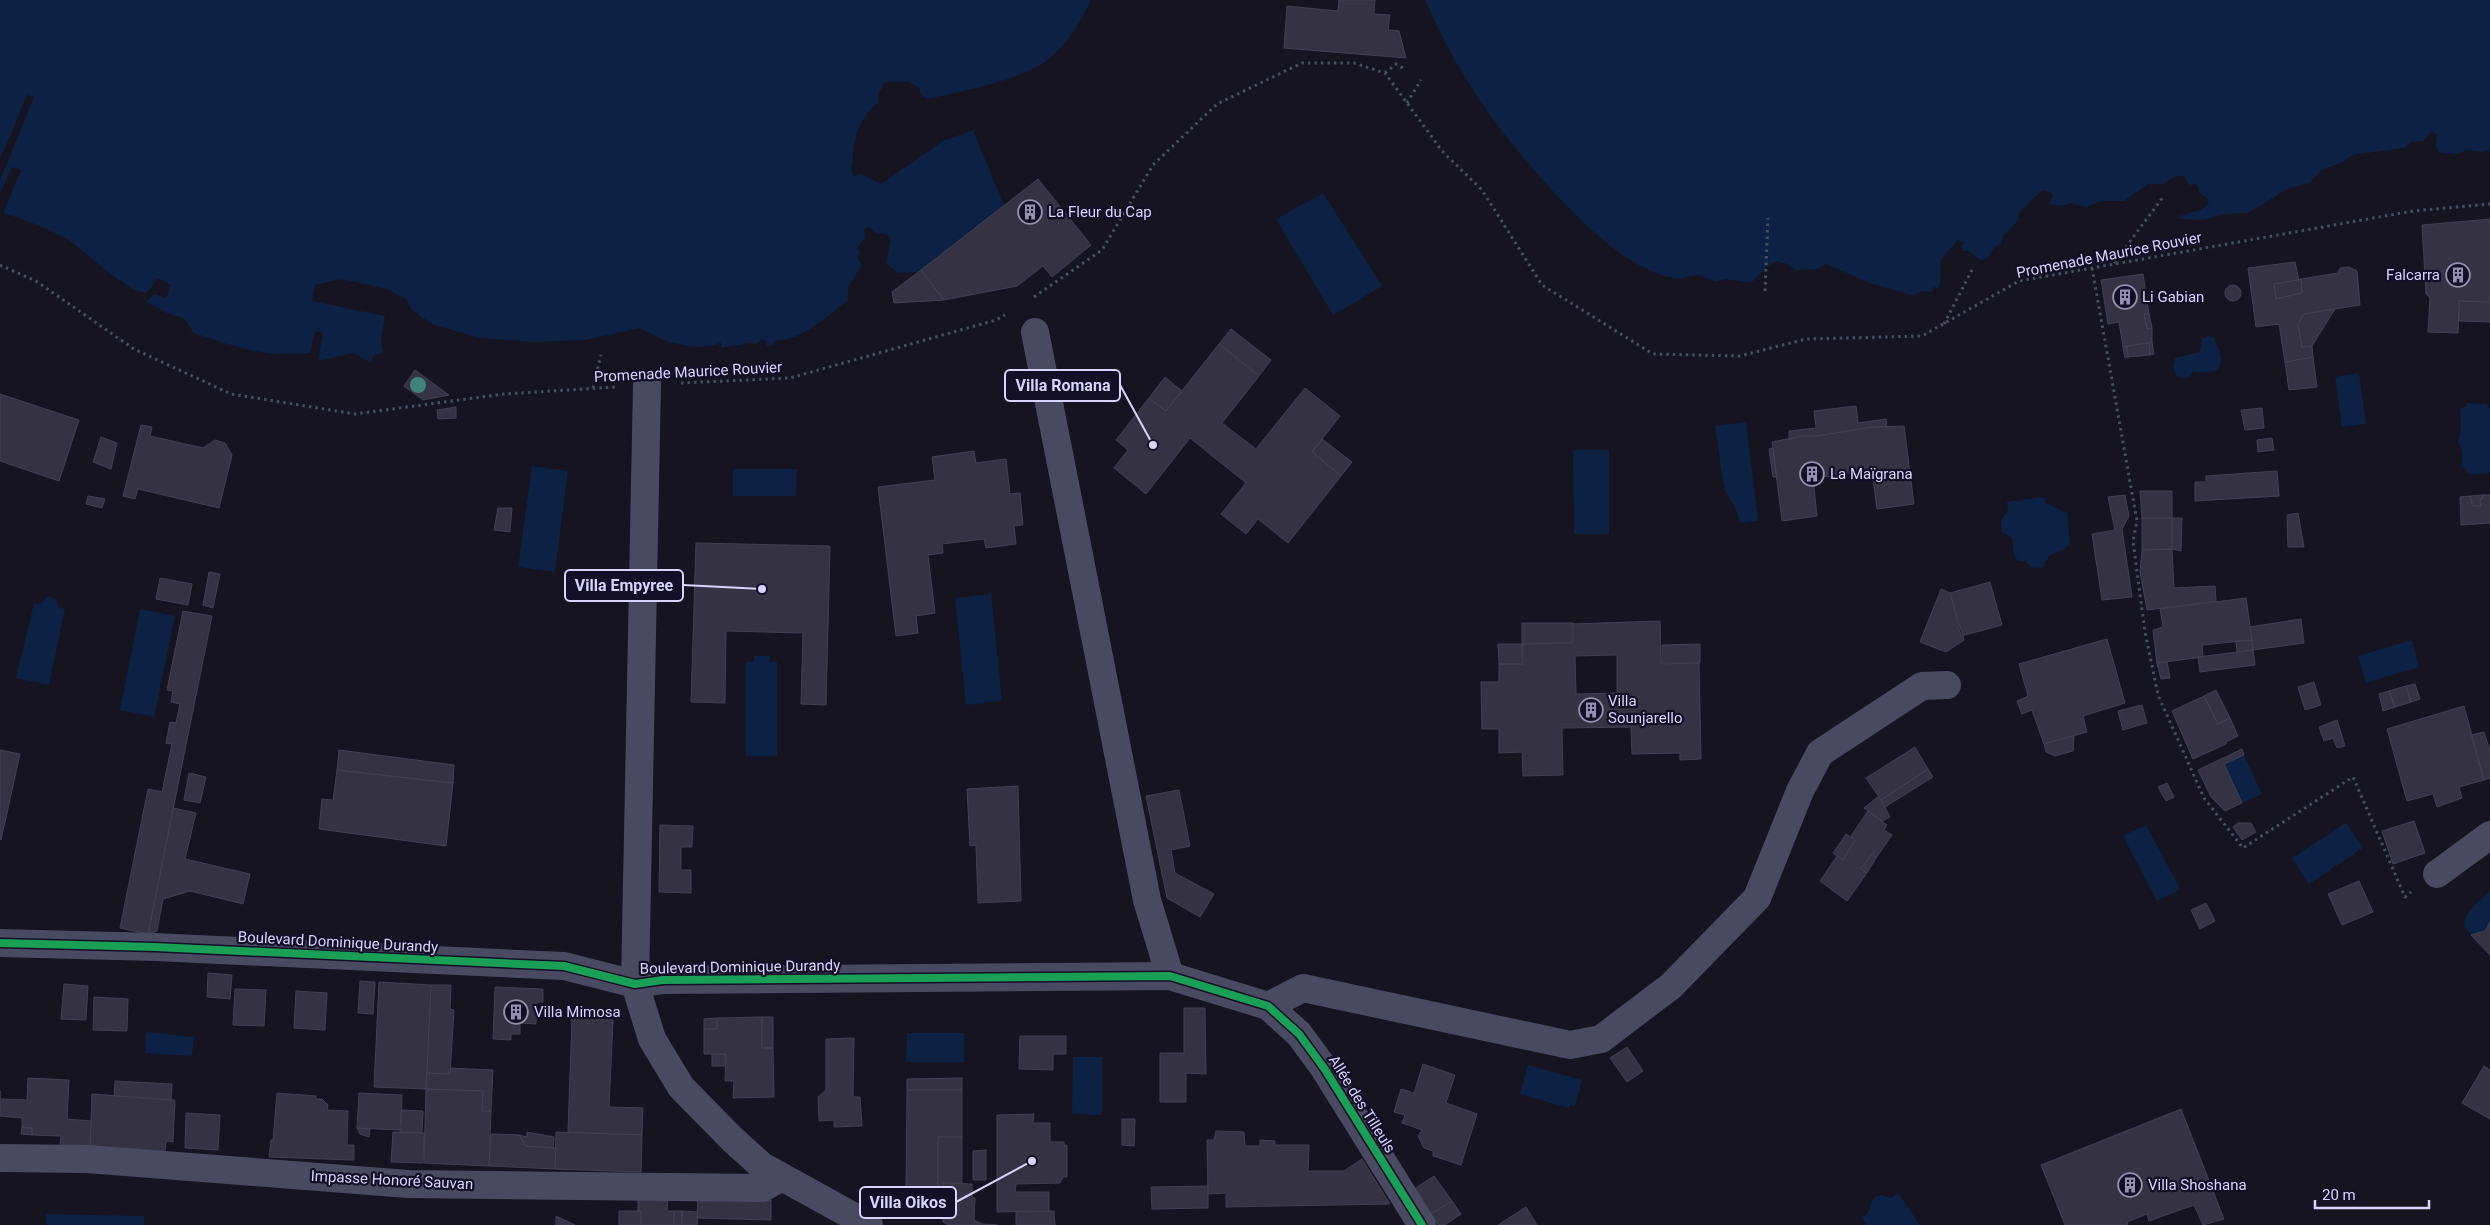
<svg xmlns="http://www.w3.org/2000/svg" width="2490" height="1225" font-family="Roboto,sans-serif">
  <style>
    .water { fill: #0d2144 }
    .building { fill: #343243; stroke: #433f54; fill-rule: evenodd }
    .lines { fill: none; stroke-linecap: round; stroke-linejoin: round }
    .path { stroke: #44505f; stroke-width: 3; stroke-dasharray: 2.5 4; stroke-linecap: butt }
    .minor { stroke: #4a4962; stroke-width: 28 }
    .cycleway-casing { stroke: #130f26; stroke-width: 11 }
    .cycleway { stroke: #1a9f57; stroke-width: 8 }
    .tree { fill: #3e8478 }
    .labels { text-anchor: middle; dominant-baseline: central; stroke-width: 4.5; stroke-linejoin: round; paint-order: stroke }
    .poi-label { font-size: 15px; fill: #d9d4ff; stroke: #130f26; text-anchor: start }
    .street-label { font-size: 15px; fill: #d9d4ff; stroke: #130f26 }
    .leader { fill: none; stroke: #d9d4ff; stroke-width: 2 }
    .callout-dot { fill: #d9d4ff; stroke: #130f26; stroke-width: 2 }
    .callout { fill: #130f26; stroke: #d9d4ff; stroke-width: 2 }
    .callout-label { font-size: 16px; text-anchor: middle; font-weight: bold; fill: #d9d4ff }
  </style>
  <rect width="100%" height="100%" fill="#161421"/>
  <path class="water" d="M0,0H1091C1080,23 1066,47 1045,62C1017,81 962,91 928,99L921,95L919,88L909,82H885L878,95V103C862,114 853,137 853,156C853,162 849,168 853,175L856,176L859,173L881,184L943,141L973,130L1004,205L918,272L898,273L886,263L891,238L885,234L874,232L870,227L864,229L865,238L857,247L860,253L857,258L862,265L848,287V300C826,317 804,340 774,341L773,345L767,347L766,341L762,339L756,344L749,343L721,348V342L712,346L694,347L668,342L640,328L585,340L535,342L479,338L432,324L412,310L405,298L387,289L341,279L315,285L312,301L385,316L381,341L383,353L373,356L371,363L354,353L318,361L323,333L315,331L310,353C270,358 237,348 200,335L193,332L186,321L181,317L169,314L146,302L154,294L166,298L171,285L158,278L147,293C128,293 86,252 68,240C48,228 26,220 3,213L21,170L12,167L0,193V180L34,97L27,95L0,160Z
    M1425,0H2490V150L2483,152L2468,150L2456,154L2439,152L2436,145L2437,134L2431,132L2423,141L2411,142L2404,148L2352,155L2343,162L2322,170L2309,183L2287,189L2248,213L2224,214L2203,220L2179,219L2180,216C2190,212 2206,212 2209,200L2199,193V187L2196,184L2189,185L2184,176H2176L2163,184H2148L2124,201H2101L2086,207L2070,203L2064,206L2048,204L2053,196L2052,193L2042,190L2018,214L2019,220L2003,236L2001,243L1993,249L1987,259L1980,260L1969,251H1963L1961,247L1964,243L1958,240L1941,259L1940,285L1937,289L1934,286L1932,292L1925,291L1912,295L1869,283L1826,264L1818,269L1795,270L1787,264L1777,261L1768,266L1751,283L1725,279L1715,282C1691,269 1697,279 1676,278C1665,278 1646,269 1637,264C1603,244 1575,215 1548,186C1495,127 1457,73 1425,0Z
    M1323,193L1382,286L1333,315L1276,219Z
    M2210,336L2214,337C2215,343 2220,350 2221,356C2224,375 2205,374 2193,371L2190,376L2184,379L2177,376L2173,367L2175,358L2200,352L2202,338Z
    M2359,373L2366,424L2342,427L2335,377Z
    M2467,403L2486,404L2490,409V471L2488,474H2468L2466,469L2462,467V452L2458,441L2461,427L2460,408L2465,407Z
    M1746,422L1758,521L1740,523L1736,509L1724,488L1715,426Z
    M1573,450H1609V534H1574Z
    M532,466L568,471L555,572L518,567Z
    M733,469H797L796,496H733Z
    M2044,497L2046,503L2067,513L2070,544L2063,550L2049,556L2043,567L2033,568L2025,561H2018L2014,555L2012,538L2002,532C2000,524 2000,518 2008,512L2007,502Z
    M991,594L1002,701L966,705L955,598Z
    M48,596L56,599L59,608L65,609L49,685L16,678L34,603L41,604Z
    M140,609L175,616L154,717L120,710Z
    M2412,640L2419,667L2366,683L2358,656Z
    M754,656H770V662H777V756H746V662H754Z
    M2244,755L2262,794L2242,803L2224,764Z
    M2346,823L2363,848L2309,884L2292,858Z
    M2146,825L2180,889L2157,901L2123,836Z
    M2490,891V922L2485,931L2471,935L2464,926L2465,918L2470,910Z
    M146,1032L194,1037L192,1056L145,1053Z
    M907,1033H964V1062H906Z
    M1073,1057H1102V1115L1072,1114Z
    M1528,1065L1582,1080L1575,1106L1570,1105L1569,1108L1520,1094Z
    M1898,1193L1920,1225H1867L1862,1218L1868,1213L1874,1197L1881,1195L1891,1198Z
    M46,1214L144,1216V1225H46Z"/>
  <path class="building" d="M1339,0H1375L1374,14L1390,15L1388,30L1399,31L1406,58L1284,48L1287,6L1338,11Z
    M1038,179L1091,245L1052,277L1043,266L1017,286L944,300L921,270Z
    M2490,219V302L2459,301L2458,333L2428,332L2430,298L2426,294L2422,225Z
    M2295,262L2299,280L2274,284L2276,299L2302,293L2301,279L2338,273L2340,268L2349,267L2357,271L2360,305L2304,314L2298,324L2302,347L2312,346L2313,357L2285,362L2279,324L2256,327L2248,268Z
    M921,270L944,300L894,303L892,292Z
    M2143,274L2149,314H2144L2147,329L2152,328V342L2123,347L2119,322L2108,324L2101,280Z
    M2301,279L2302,293L2276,299L2274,284Z
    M2225 293a8 8 0 1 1 16 0a8 8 0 1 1-16 0Z
    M2459,301L2490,302V322L2459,321Z
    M2335,309L2312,346L2302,347L2298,324L2304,314Z
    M2144,314H2149L2152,328L2147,329Z
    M1231,329L1271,360L1259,376L1219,344Z
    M2152,342L2154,354L2150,355L2149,343Z
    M2149,343L2150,355L2128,357L2127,346Z
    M1219,344L1259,376L1222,423L1256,449L1305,388L1340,416L1312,452L1341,476L1288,543L1258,519L1246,534L1221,514L1246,483L1190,438L1146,494L1114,468L1128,450L1116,440L1149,398L1166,411Z
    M2127,346L2128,357L2125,358L2123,347Z
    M2313,357L2317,387L2289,390L2285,362Z
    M415,370L449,395L423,400L404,386Z
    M1165,377L1182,391L1166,411L1149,398Z
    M0,394L79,420L59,481L0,461Z
    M1856,406L1858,423L1886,419L1887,428L1872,427L1817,436H1802L1789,440V431L1816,428L1814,411Z
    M456,407V418L438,419L437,410Z
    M2262,408L2264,428L2245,430L2241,410Z
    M141,425L152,427L150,436L203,448L215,440L225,443L232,455L219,508L138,489L135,499L123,496Z
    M1904,426L1914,504L1877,509L1872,471L1813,478L1817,516L1782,521L1772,442L1802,436H1817L1872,427Z
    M101,437L117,443L111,469L93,462Z
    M2272,438L2274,450L2258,452L2257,440Z
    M1322,439L1352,462L1341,476L1312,452Z
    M1773,448L1777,477H1773L1769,449Z
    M974,451L976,463L1006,459L1010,494L1020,493L1023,525L1014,526L1016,544L986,548L984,539L942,544L943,553L928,555L935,613L916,616L918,633L896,636L878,487L935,480L932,457Z
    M2277,471L2279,496L2195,501V482H2206V476Z
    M2140,491H2172V518H2142Z
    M2125,495L2129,516L2122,529L2132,597L2102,600L2092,534L2115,530L2108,497Z
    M2483,495H2490V523L2461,525L2460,497L2470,496L2473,506H2481L2480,499L2483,498Z
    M2483,495V498L2480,499L2481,506H2473L2470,496Z
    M88,496L105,499L102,508L86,504Z
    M498,508H512L510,532L494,530Z
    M2298,513L2304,547H2288L2287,515Z
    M2142,518H2172V549L2142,550Z
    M2172,518H2182L2181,551L2172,549Z
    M696,543L830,546L826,705L801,704L803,633L726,631L725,703L691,702Z
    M2172,549L2174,588L2215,586L2216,601L2147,610L2140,572L2142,550Z
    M209,572L220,574L213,608L203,605Z
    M160,578L192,584L188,605L156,599Z
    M1990,582L2002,625L1961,636L1950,593Z
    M1941,589L1950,593L1964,640L1946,652L1920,642Z
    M2246,598L2252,640L2202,645L2203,657L2157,663L2153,630L2163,627L2160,609Z
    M183,611L212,616L148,934L120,928L148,789L162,792L172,744L166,743L170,722L176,723L180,704L171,702L173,691L167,690Z
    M2301,619L2304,643L2253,650L2250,627Z
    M1660,621L1661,663H1699L1701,759L1680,760V753L1632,754L1631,727L1562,728L1563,775L1523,776L1522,752L1499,753V729H1482L1481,682H1499V664H1523L1522,644L1572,643V624ZM1617,655V693L1576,694L1575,656Z
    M1522,623H1573V642L1522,644Z
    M2107,639L2125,703L2083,716L2087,732L2044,744L2032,710L2022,714L2017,701L2028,696L2019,664Z
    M2252,640L2253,650L2237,652L2236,641Z
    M1498,644H1522V664H1499Z
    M1700,644V663L1662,664V645Z
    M2253,650L2255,665L2200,672L2198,657Z
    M2167,661L2170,678L2161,679L2157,663Z
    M2314,682L2321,705L2305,710L2298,687Z
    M2415,684L2420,699L2411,702L2406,686Z
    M2406,686L2411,702L2395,707L2389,691Z
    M2216,690L2230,718L2218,724L2204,696Z
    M2389,691L2395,707L2383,711L2379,694Z
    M2204,696L2218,724L2230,718L2238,736L2226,742V744L2193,759L2172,711Z
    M2142,705L2147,723L2123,730L2118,711Z
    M2464,706L2484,780L2459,787L2462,798L2437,807L2433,794L2407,801L2387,729Z
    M2337,720L2345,746L2337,748L2333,738L2324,741L2319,727Z
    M2484,732L2490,751V778L2484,780L2471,735Z
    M2074,735L2073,751L2055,756L2046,752L2044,744Z
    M1915,747L1928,769L1881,800L1866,778Z
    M2242,749L2244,755L2224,764L2242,803L2225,811L2211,797L2198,770Z
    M0,750L20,754L1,840L0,839Z
    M339,750L454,765L453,783L337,770Z
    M1928,769L1933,777L1885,807L1881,800Z
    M337,770L453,783L446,846L319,829L322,799L333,800Z
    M189,773L206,777L200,803L184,800Z
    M2167,783L2174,797L2166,801L2158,787Z
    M1018,786L1021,901L978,903L976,845L970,846L967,789Z
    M1179,790L1190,846L1171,850L1175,873L1214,894L1200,917L1167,898L1146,796Z
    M1879,796L1890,817L1882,821L1864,808Z
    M173,808L196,813L185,859L250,874L243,904L190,891L163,899L157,931L148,934Z
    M1868,811L1887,825L1884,830L1892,835L1876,858L1872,854L1861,869L1867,873L1847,901L1820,881L1837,856L1843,860L1855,840L1851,836Z
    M2414,821L2425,853L2393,864L2382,831Z
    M2238,823H2251L2256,832L2242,840L2233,827Z
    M660,825L693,826L692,847H681V870H691V893L659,892Z
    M1846,834L1855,840L1843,860L1833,853Z
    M1872,854L1876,858L1867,873L1861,869Z
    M2359,881L2373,912L2342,925L2328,894Z
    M2206,903L2215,921L2200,929L2191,910Z
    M2490,922V955L2471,935L2485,931Z
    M208,973L232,975L230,999L207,997Z
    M360,981L375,982L373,1014L358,1013Z
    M379,982L431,985L426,1089L374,1087Z
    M64,984L88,986L86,1020L61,1019Z
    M431,985H451L450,1009L454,1010L450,1074L427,1073Z
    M495,987L543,989V1002H537L536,1024L520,1023V1034H511V1040L493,1039Z
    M235,989L266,990L264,1026L233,1025Z
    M296,991L327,993L325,1030L294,1028Z
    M94,997L128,999L127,1031L93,1030Z
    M1184,1008H1205L1206,1074L1186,1073V1102H1160V1053H1184Z
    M762,1017V1048H773L774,1097L733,1098L734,1081H725L726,1054H704V1029H717V1018Z
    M762,1017H773V1048H762Z
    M572,1018L613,1020L609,1107L643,1108L642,1135L568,1132Z
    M717,1018V1029H704V1019Z
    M1020,1036H1066V1054H1053V1070L1019,1069Z
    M854,1038L853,1097H860L862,1126L834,1127V1120L819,1121L818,1097L826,1090V1039Z
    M1627,1047L1643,1071L1627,1082L1610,1058Z
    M712,1054H726L725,1066H712Z
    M1423,1064L1455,1075L1446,1103L1477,1114L1461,1165L1433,1156V1151L1424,1148L1418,1136L1422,1130L1402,1123L1405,1115L1394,1112L1401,1089L1414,1093Z
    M2484,1066L2490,1070V1119L2462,1103Z
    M450,1068L493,1070L491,1111H482L483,1091L426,1089L427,1073L450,1074Z
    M28,1078L69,1080L67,1119L91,1121L90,1149L60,1147L61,1136L32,1135V1128L22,1127V1118L0,1116V1091V1099L27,1100Z
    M962,1078V1090H907V1079Z
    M115,1081L172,1084L171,1100L114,1096Z
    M426,1089L483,1091L482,1111H491L489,1166L424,1163Z
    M907,1090H962V1137H938V1194H912V1188H906Z
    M277,1093L316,1096V1099H322L328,1105L327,1110L348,1111L347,1145H354V1160L269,1157L271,1140H273Z
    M359,1093L402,1095L401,1130L357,1128Z
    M92,1094L175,1100L173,1142L166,1141L165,1152L90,1149Z
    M2181,1109L2224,1219L2203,1225L2194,1205L2149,1221L2147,1214L2127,1222L2128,1225H2065L2041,1165Z
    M401,1110L423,1111L422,1133L400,1132Z
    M186,1113L220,1115L218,1150L185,1148Z
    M1034,1114L1033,1123H1050V1142H1064V1145H1067V1177H1063L1060,1183L1016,1184L1015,1192H1049V1211L997,1212V1115Z
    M1122,1119H1135L1134,1146L1122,1145Z
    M22,1127L32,1128V1135L21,1134Z
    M357,1128L370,1129L369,1137L360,1134Z
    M1216,1131L1244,1132L1245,1146H1260V1140L1275,1141V1145H1309L1308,1171H1344L1362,1159L1390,1204L1226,1207V1193L1208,1194L1207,1140H1214Z
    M393,1132L424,1133L423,1163L391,1162Z
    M527,1132L554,1137L553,1148L526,1146L519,1135L527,1137Z
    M556,1132L642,1135L641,1172L555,1169Z
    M491,1134L519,1135L526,1146L556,1148L555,1169L489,1166Z
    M938,1137H962V1183H943V1194H938Z
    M986,1150V1180H973V1151Z
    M1434,1176L1452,1201L1431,1214L1414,1189Z
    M943,1183L972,1184V1198H975L974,1220L982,1224L997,1225H948L943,1222Z
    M1208,1186V1208L1152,1209L1151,1187Z
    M638,1195L668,1196L667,1211H674V1225H641V1211H638Z
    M698,1197L771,1200V1220L697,1218Z
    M1452,1201L1461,1214L1445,1225H1438L1431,1214Z
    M1526,1207L1537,1225H1498Z
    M619,1211H641V1225H619Z
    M674,1211H682V1225H674Z
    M682,1211L698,1212L697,1225H682Z
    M1054,1211L1055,1225H1016V1212Z
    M556,1216L575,1225H556Z"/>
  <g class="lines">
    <path class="path" d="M1385,73L1396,64L1403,68
      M1407,103L1421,80
      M2114,263L2163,197
      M0,265L36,281L134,349L231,394L355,414L504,394L615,387
      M2092,268L2137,521L2133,541L2145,632L2158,695L2204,798L2243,848L2353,777L2405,897L2411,892
      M1765,291L1768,218
      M1034,297L1102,250L1153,165L1217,104L1302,63H1354L1385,73L1442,151L1482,190L1542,285L1653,354L1740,356L1806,339L1922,336L2019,281L2413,211L2490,204
      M1944,324L1972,270
      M681,383L790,378L996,320L1005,315
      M593,388L601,355"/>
    <path class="minor" d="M1035,332L1147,900L1170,976
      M647,384L635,984L652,1039L681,1087L732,1139L762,1166L869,1225
      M2437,874L2490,835
      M0,943L155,947L564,966L635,984L663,980L1170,976L1268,1006L1299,1034L1324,1068L1422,1225
      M1268,1006L1303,988L1570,1045L1601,1039L1671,986L1757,898L1800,791L1820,753L1922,686L1947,685
      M0,1158L87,1159L408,1184L763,1188L782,1177"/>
    <g class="cycleway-casing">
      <path id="cycleway" d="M0,943L155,947L564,966L635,984L663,980L1170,976L1268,1006L1299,1034L1324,1068L1422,1225"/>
    </g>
    <use href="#cycleway" class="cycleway"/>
  </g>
  <circle class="tree" cx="418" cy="385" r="8"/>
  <defs>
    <g id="building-ring" transform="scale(1.25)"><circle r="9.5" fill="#130f26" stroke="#9591b1" stroke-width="1.5"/><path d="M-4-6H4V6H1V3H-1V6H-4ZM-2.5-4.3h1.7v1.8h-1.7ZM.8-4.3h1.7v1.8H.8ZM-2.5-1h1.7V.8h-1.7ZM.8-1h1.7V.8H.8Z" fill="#9591b1"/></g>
  </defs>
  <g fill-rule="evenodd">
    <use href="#building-ring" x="1030" y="212"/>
    <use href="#building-ring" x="2458" y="275"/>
    <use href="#building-ring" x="2125" y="297"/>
    <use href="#building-ring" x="1812" y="474"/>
    <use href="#building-ring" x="1591" y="710"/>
    <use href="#building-ring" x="516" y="1012"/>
    <use href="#building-ring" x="2130" y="1185"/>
  </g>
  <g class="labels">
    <g class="poi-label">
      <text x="1048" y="212">La Fleur du Cap</text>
      <text x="2440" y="275" text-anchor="end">Falcarra</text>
      <text x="2142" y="297">Li Gabian</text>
      <text x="1830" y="474">La Maïgrana</text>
      <text x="1608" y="701">Villa<tspan x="1608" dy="17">Sounjarello</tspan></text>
      <text x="534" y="1012">Villa Mimosa</text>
      <text x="2148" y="1185">Villa Shoshana</text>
    </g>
    <g class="street-label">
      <text transform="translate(2109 255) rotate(-11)">Promenade Maurice Rouvier</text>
      <text transform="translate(688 372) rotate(-3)">Promenade Maurice Rouvier</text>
      <text transform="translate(338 942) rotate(3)">Boulevard Dominique Durandy</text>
      <text transform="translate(740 967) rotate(-1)">Boulevard Dominique Durandy</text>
      <text transform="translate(1362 1104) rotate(58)">Allée des Tilleuls</text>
      <text transform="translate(392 1180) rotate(3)">Impasse Honoré Sauvan</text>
    </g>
  </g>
  <path class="leader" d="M1153 445L1120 385M762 589L683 585M1032 1161L956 1202"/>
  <g class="callout-dot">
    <circle cx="1153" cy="445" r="5"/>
    <circle cx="762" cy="589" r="5"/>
    <circle cx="1032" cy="1161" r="5"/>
  </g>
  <g class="callout">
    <rect x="1005" y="370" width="115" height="31" rx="5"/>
    <rect x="565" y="570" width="118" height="31" rx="5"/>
    <rect x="860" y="1187" width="96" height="31" rx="5"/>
  </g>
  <g class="callout-label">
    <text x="1063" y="391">Villa Romana</text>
    <text x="624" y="591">Villa Empyree</text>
    <text x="908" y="1208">Villa Oikos</text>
  </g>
  <path d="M2315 1200v8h114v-8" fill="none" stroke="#d9d4ff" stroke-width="2.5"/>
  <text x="2322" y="1200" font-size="15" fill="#d9d4ff" stroke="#130f26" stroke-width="4" paint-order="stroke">20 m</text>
</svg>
